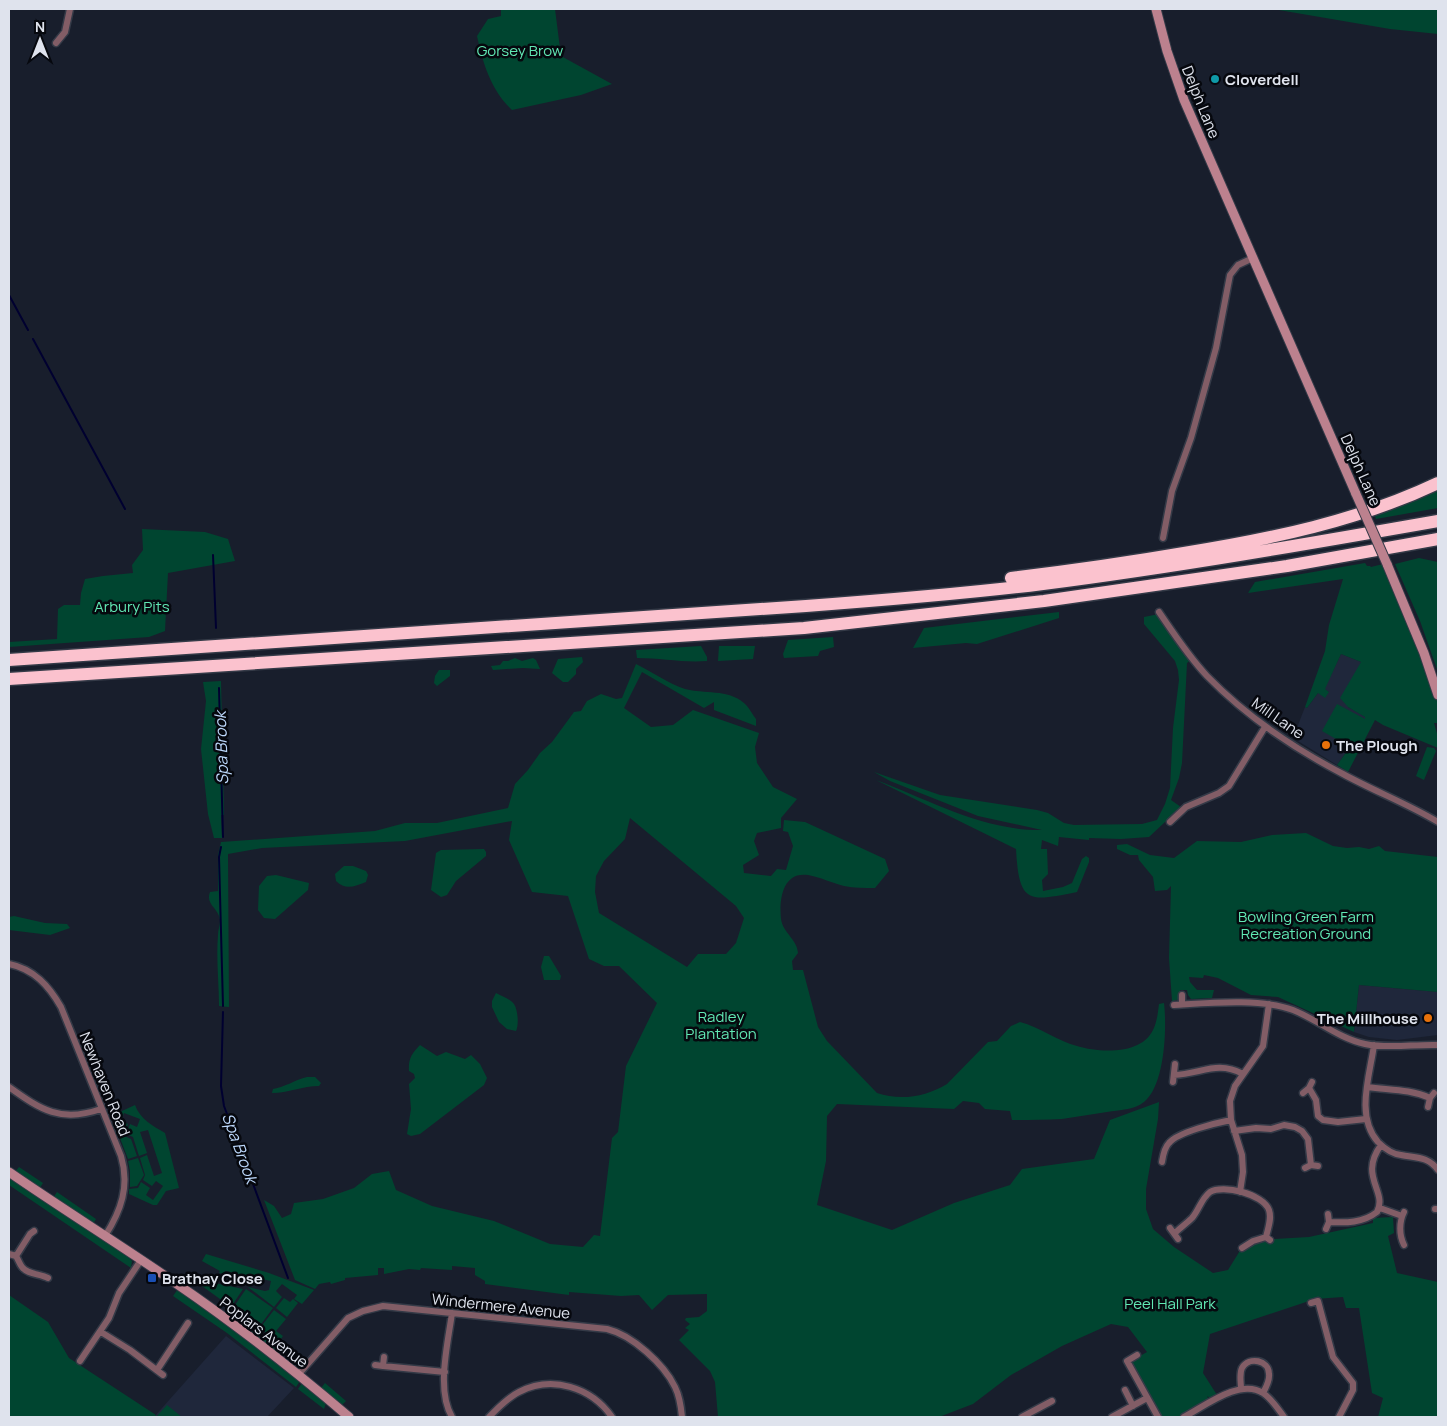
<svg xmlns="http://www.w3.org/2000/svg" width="1447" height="1426" font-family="Manrope,sans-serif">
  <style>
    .built { fill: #1f273b }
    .green { fill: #004530; fill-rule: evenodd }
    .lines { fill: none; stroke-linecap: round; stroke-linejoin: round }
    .stream { stroke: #000030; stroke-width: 2 }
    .street-casing { stroke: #343a47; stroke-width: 9 }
    .secondary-casing { stroke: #343a47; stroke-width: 11 }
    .highway-casing { stroke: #343a47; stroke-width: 15 }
    .street { stroke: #825d66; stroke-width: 6 }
    .secondary { stroke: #bc818e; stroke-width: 9 }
    .highway { stroke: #fbc2ce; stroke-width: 12 }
    .secondary-bridge-casing { stroke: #343a47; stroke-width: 11; stroke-linecap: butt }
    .secondary-bridge { stroke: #bc818e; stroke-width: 9 }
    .culture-dot { fill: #0f9aa8; stroke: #06080e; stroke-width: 2 }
    .food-dot { fill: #e8710a; stroke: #06080e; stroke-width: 2 }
    .transit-dot { fill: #1a4fb4; stroke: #06080e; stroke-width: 2 }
    .labels { text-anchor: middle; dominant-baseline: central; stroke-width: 5; stroke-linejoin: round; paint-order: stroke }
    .park-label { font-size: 15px; fill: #61e8b4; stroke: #06080e }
    .poi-label { font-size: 15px; font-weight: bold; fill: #dfe3ed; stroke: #06080e; text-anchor: start }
    .street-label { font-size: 15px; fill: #dfe3ed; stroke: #06080e }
    .water-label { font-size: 16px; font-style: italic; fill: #bbd6f9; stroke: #06080e }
  </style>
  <rect width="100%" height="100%" fill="#181e2c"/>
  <path class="built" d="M1341,654L1361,662L1348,707L1366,717L1350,747L1337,765L1293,738L1305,707L1307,708L1318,693L1329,692L1324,689Z
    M1359,985L1438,992V1035L1397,1040L1369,1037L1354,1032Z
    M226,1336L294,1388L267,1417H154Z"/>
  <path class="green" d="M501,9H555L561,56L612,84L581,95L512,110C491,90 483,64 477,36L488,19L501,16Z
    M1273,9H1438V34L1390,29Z
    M1438,485V508L1376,519L1373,511Z
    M142,529L205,532L228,539L235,561L168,573L165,631L149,637L9,647V642L57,639L58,609L64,605H80L81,593L85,579L103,576L133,573L132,565L143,550Z
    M1419,558L1438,562V672L1420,621L1395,564Z
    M1365,563L1367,566H1370L1371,567L1383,564L1425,659L1438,704V723H1434L1438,737V748L1383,725L1375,720L1348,772L1337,765L1350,747L1322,731L1337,704L1365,719V717L1348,707L1340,698L1361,662L1341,654L1325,689L1329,692L1325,698L1318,693L1307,708L1305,707L1325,651L1329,625L1343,579L1248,593L1255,582Z
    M1059,612V618L977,644L966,643L913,648L924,628Z
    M1159,614L1192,659L1187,663L1182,763L1179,778L1171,800L1181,807L1149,837L1121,839L1089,838V840L1059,837L1058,846L1042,840L1041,849H1047L1048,874L1042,880L1043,891L1063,887L1072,883L1082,859L1086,856L1089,858V862L1077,892C1028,902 1019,904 1016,849L876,780C929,800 984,831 1042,830L978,816L890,781L874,772L940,795L1037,810L1048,813L1064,823L1074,825L1142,824L1157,820L1165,804L1170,788L1173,728L1179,680L1178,670L1175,661L1144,624V617Z
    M833,637L834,647L820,651L818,656L784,658L783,654L788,640Z
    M701,646L707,657V661C684,663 661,658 637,658L636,650Z
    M719,646H755L753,659L718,661Z
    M582,657L583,662L576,669V674L568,682H563L552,673L558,659Z
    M515,658L522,661L533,658L536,660L540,669L523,668L493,670L491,666L500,665L503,661H508Z
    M636,664C651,671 669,684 685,689C704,694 728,689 744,703C749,707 752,714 756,719V726L714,710V702L704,708L642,672L624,708L651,727L673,725L693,710L759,733L755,747L757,763L773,787L797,799L781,818V828L757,833L754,841L759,855L743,865L744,873L771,876L777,869L786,870L793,846L788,832L783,831L784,820L805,822L885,859L889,871L875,888C865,888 854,888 844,886C832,883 820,877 808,875C782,871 779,901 781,919C783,933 797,939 798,953L792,961L793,970H803L818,1027L827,1041L877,1093C900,1101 926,1097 947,1084L988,1042L997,1041L1011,1026L1020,1022C1040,1027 1057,1041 1077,1046C1100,1053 1141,1055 1153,1030C1157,1022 1158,1012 1159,1004L1164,1003C1167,1028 1165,1085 1144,1102C1134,1110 1119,1110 1107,1112C1092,1114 1077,1117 1062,1119C1045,1120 1028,1120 1012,1120L1010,1111L985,1109L979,1103L963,1101L954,1109L837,1104L827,1116L826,1161L817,1205L892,1230L954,1203L1010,1185L1022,1169L1094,1159L1110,1120L1159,1102L1158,1119L1146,1189V1209L1153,1229L1174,1247L1213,1273L1228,1270L1241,1249L1257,1240L1309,1237L1373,1223V1218L1393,1217L1394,1233L1388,1236L1397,1273L1438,1282V1417H1378L1383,1398L1372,1393L1359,1308H1346L1343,1297L1315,1299L1210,1334L1203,1373L1217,1395L1210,1398L1207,1396L1210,1402L1184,1417H1162L1131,1361L1147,1352L1128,1327L1111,1324L1062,1346L1011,1375L973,1404L939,1417H718L715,1382L710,1371L679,1340L689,1330L685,1328L690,1324L685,1320L686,1318L699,1317L707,1311V1294L668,1295L652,1310L639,1295L621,1296L569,1292V1295L485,1284V1281L475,1275V1268L452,1266V1270L421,1268L420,1270L409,1269L384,1274V1268H378V1275L345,1278V1280L331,1284L330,1282L319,1284L315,1289L295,1280L264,1200L274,1206L282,1218L291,1214L294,1203L323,1199L354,1188L372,1174L389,1171L396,1190L432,1206L494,1221L550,1244L583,1247L594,1235L600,1236L612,1138L618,1132L626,1066L657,1003L619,966H604L589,959L568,896L532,892L509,840L512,821L405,841L262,848L228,854L229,1007L219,1006C219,983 216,959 218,935C218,930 220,925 220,920C219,908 205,905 210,892L218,891V855L221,842L375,831L405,823H437L508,808L515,784L528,770L540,753L552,742L574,712L581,711L587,701L601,694L616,699L622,698ZM630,818L736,906L744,918L736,943L726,954H698L687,967L599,913L595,892L596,876L604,861L625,839Z
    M439,670H450V676L437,686L434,683L435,676Z
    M221,681L224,815H221L222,838H214L208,814L201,749L206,701L203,682Z
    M1427,747L1434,748L1436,751L1424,780L1416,776Z
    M1306,833L1333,846L1347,848L1359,847L1369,849L1379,846L1385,851L1438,857V992L1359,985L1354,1032L1278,997L1251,995L1218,978L1204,975L1203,978L1189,977L1190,982L1197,990H1214L1212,998L1191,999L1188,995L1187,990H1180V997L1177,1000L1172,1001L1169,958L1171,886L1167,890L1155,891L1153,877L1139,860L1138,855H1130L1117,849V845L1127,844L1150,855L1174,858L1197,841L1241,842L1272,835Z
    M484,849L486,852V856L456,881L447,895L441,897L431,890L436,853L441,850Z
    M344,866H353L366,871L368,875L366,882C355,886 346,891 336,881L335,874Z
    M276,875L309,883L308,890L275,919L264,918L258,910L259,886L267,876Z
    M14,916L45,923L67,924L70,928L50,935L9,930V917Z
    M544,956H549L561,976L560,980H544L541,967Z
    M496,993C502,996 510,999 514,1004C518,1010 519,1025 516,1031L507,1029L499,1022L492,1007V1001Z
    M420,1045L437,1056L446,1052L465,1059L471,1055L480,1064L487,1078L484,1085L420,1134L411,1136L407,1134L411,1109L409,1084L415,1078L414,1074L409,1071C408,1059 412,1053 420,1045Z
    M307,1077H315L321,1083L319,1086C303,1086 288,1093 272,1093L273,1089C285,1087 295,1080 307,1077Z
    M135,1105C140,1119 153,1126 165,1133L179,1188L166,1191L157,1205H153L129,1194V1189L138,1188L141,1182L150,1188L146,1195L153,1200L163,1186L156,1181L152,1186L143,1180L145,1175L140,1158L147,1155L154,1176L162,1173L148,1130L140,1132L147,1153L139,1156L133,1137L126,1134L130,1124L137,1127L140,1119L124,1113L121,1121L128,1124L124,1134L117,1131L111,1116Z
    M118,1133L131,1139L137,1156L128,1159Z
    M138,1158L144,1175L137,1186L130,1187V1171L128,1161Z
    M19,1167L43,1183L39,1189L15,1172Z
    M9,1177L128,1256L132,1261L131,1268L9,1185Z
    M57,1192L96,1219L93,1224L53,1198Z
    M206,1254L269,1273L314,1290L302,1304L294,1299L297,1295L282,1284L276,1291L282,1297L274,1307L248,1287L265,1291L269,1290L271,1281L225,1271L224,1274L219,1273L220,1271L202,1261Z
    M206,1280L210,1282L243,1289L231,1307L202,1286Z
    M178,1289L231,1327L300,1381L296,1387L227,1333L173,1296Z
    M246,1289L273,1308L259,1327L233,1308Z
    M9,1295L48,1322L69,1358L156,1415L154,1417H9Z
    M284,1298L290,1302L293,1299L298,1303L287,1317L276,1308Z
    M231,1310L257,1329L253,1334L227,1315Z
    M274,1310L286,1319L276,1331L283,1336L278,1343L260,1328Z
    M259,1331L282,1349L278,1354L255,1336Z
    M302,1383L326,1403L324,1409L298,1389Z
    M325,1383L346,1401L342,1405L321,1388Z
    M167,1405L182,1417H156Z"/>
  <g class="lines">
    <path class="stream" d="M9,295L28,330
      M33,339L125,509
      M213,555L216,628
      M219,688L223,837
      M221,847L219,857L223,1006
      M223,1012L221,1086L224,1106L288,1278"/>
    <g class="street-casing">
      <path id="street" d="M56,43L65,32L70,9
        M1163,538L1172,491L1191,438L1216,348L1230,275L1238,265L1253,258
        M1159,612C1174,634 1189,657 1207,676C1246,716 1293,748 1343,774C1374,791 1408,804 1438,822
        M1170,822L1186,807L1219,793L1229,786L1265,727
        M9,964C34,969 49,986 61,1007L121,1156C130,1186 121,1211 105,1236
        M1182,995V1004
        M1174,1005C1209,1003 1261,998 1293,1010C1318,1020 1338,1038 1365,1044C1389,1049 1414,1044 1438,1045
        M1374,1045C1370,1075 1355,1116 1378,1142C1384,1148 1391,1154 1401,1155C1416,1158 1428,1156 1438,1170
        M1174,1075C1201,1074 1217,1060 1243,1074
        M1173,1082L1175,1064
        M9,1087C41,1110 61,1123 101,1109
        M1368,1087C1389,1090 1410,1089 1430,1098
        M1309,1088L1316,1100L1318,1116L1323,1120L1338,1122L1366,1119
        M1303,1093L1309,1088L1312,1082
        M1428,1107L1430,1098L1434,1093
        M1234,1131L1256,1128L1271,1129L1284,1125L1295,1127L1302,1131L1308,1139L1311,1165
        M1162,1162C1163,1156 1164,1148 1169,1143C1178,1132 1216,1123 1231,1120
        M1305,1168L1311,1165L1318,1166
        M1240,1192L1243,1172L1242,1155L1231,1120L1230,1101L1235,1086L1263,1046L1269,1004
        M1380,1208L1402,1216
        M1435,1209H1438
        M1329,1222C1346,1223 1363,1223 1377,1212C1388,1191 1358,1177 1381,1145
        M1170,1228L1178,1239
        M1326,1229L1329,1222L1328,1214
        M1175,1233C1180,1228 1187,1223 1192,1218C1199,1210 1201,1199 1210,1192C1223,1184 1263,1194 1269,1210C1272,1219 1268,1228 1266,1237
        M1404,1245C1399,1235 1399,1222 1404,1212
        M1242,1248L1253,1241L1266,1237L1270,1240
        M9,1254L16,1256C18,1259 19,1263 22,1267C27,1274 40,1274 48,1278
        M16,1256L30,1234L34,1231
        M1311,1303L1318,1301L1333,1357L1353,1383V1390L1339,1417
        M101,1332L130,1350L163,1375
        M1137,1355L1127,1361L1158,1417
        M80,1361L109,1318L119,1293L141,1260
        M375,1365L383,1366L384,1357
        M383,1366L445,1372
        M157,1370L188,1323
        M298,1375L348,1318L363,1311L383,1306L607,1329C632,1335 664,1364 675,1387C680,1397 681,1406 682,1417
        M1241,1389C1241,1382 1239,1374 1242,1368C1249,1356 1269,1360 1269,1374C1270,1381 1266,1387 1263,1393
        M1125,1390L1133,1406
        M452,1417C436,1390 448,1343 452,1313
        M489,1417C498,1408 507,1398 519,1392C552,1375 591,1387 612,1417
        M1022,1417L1052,1401
        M1112,1417L1147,1398
        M1184,1417C1205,1406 1240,1378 1263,1393C1272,1399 1278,1409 1284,1417"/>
    </g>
    <g class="secondary-casing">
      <path id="secondary" d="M1156,9L1167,51L1184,100L1356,494
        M1387,564L1424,653L1438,695
        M9,1172C64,1210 122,1246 177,1284C237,1325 294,1370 349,1417"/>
    </g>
    <g class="highway-casing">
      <path id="highway" d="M1011,578C1069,571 1126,563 1184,553C1271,539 1358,521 1438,483
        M9,660L806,606C885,600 964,594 1043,584C1175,567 1307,544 1438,521
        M9,679L804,628L1044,601L1287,566L1438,539"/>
    </g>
    <use href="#street" class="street"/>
    <use href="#secondary" class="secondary"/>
    <use href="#highway" class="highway"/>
    <g class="secondary-bridge-casing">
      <path id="secondary-bridge" d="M1356,494L1387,564"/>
    </g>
    <use href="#secondary-bridge" class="secondary-bridge"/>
  </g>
  <circle class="culture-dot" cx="1215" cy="79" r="5"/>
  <g class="food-dot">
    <circle cx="1326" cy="745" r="5"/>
    <circle cx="1428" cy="1018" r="5"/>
  </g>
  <rect class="transit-dot" x="147" y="1273" width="10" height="10" rx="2.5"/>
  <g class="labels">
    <g class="park-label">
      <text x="520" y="50">Gorsey Brow</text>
      <text x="132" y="606">Arbury Pits</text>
      <text x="1306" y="916">Bowling Green Farm<tspan x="1306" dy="17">Recreation Ground</tspan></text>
      <text x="721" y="1016">Radley<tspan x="721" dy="17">Plantation</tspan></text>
      <text x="1170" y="1303">Peel Hall Park</text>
    </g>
    <g class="poi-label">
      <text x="1225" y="79">Cloverdell</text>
      <text x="1336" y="745">The Plough</text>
      <text x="1418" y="1018" text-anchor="end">The Millhouse</text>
      <text x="162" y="1278">Brathay Close</text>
    </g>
    <g class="street-label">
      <text transform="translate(1201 102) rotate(68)">Delph Lane</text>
      <text transform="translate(1361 470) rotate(66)">Delph Lane</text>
      <text transform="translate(1278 718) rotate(35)">Mill Lane</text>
      <text transform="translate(105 1084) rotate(68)">Newhaven Road</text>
      <text transform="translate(501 1306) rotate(6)">Windermere Avenue</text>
      <text transform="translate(264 1332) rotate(37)">Poplars Avenue</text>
    </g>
    <g class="water-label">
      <text transform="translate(221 748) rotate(-92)">Spa Brook</text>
      <text transform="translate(240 1148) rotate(70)">Spa Brook</text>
    </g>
  </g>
  <rect width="1447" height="1426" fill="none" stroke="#dfe3ed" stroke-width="20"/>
  <g transform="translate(40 40)" stroke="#06080e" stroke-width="4" paint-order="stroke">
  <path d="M0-4L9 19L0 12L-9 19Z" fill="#dfe3ed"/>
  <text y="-8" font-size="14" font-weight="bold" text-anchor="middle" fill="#dfe3ed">N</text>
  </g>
</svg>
